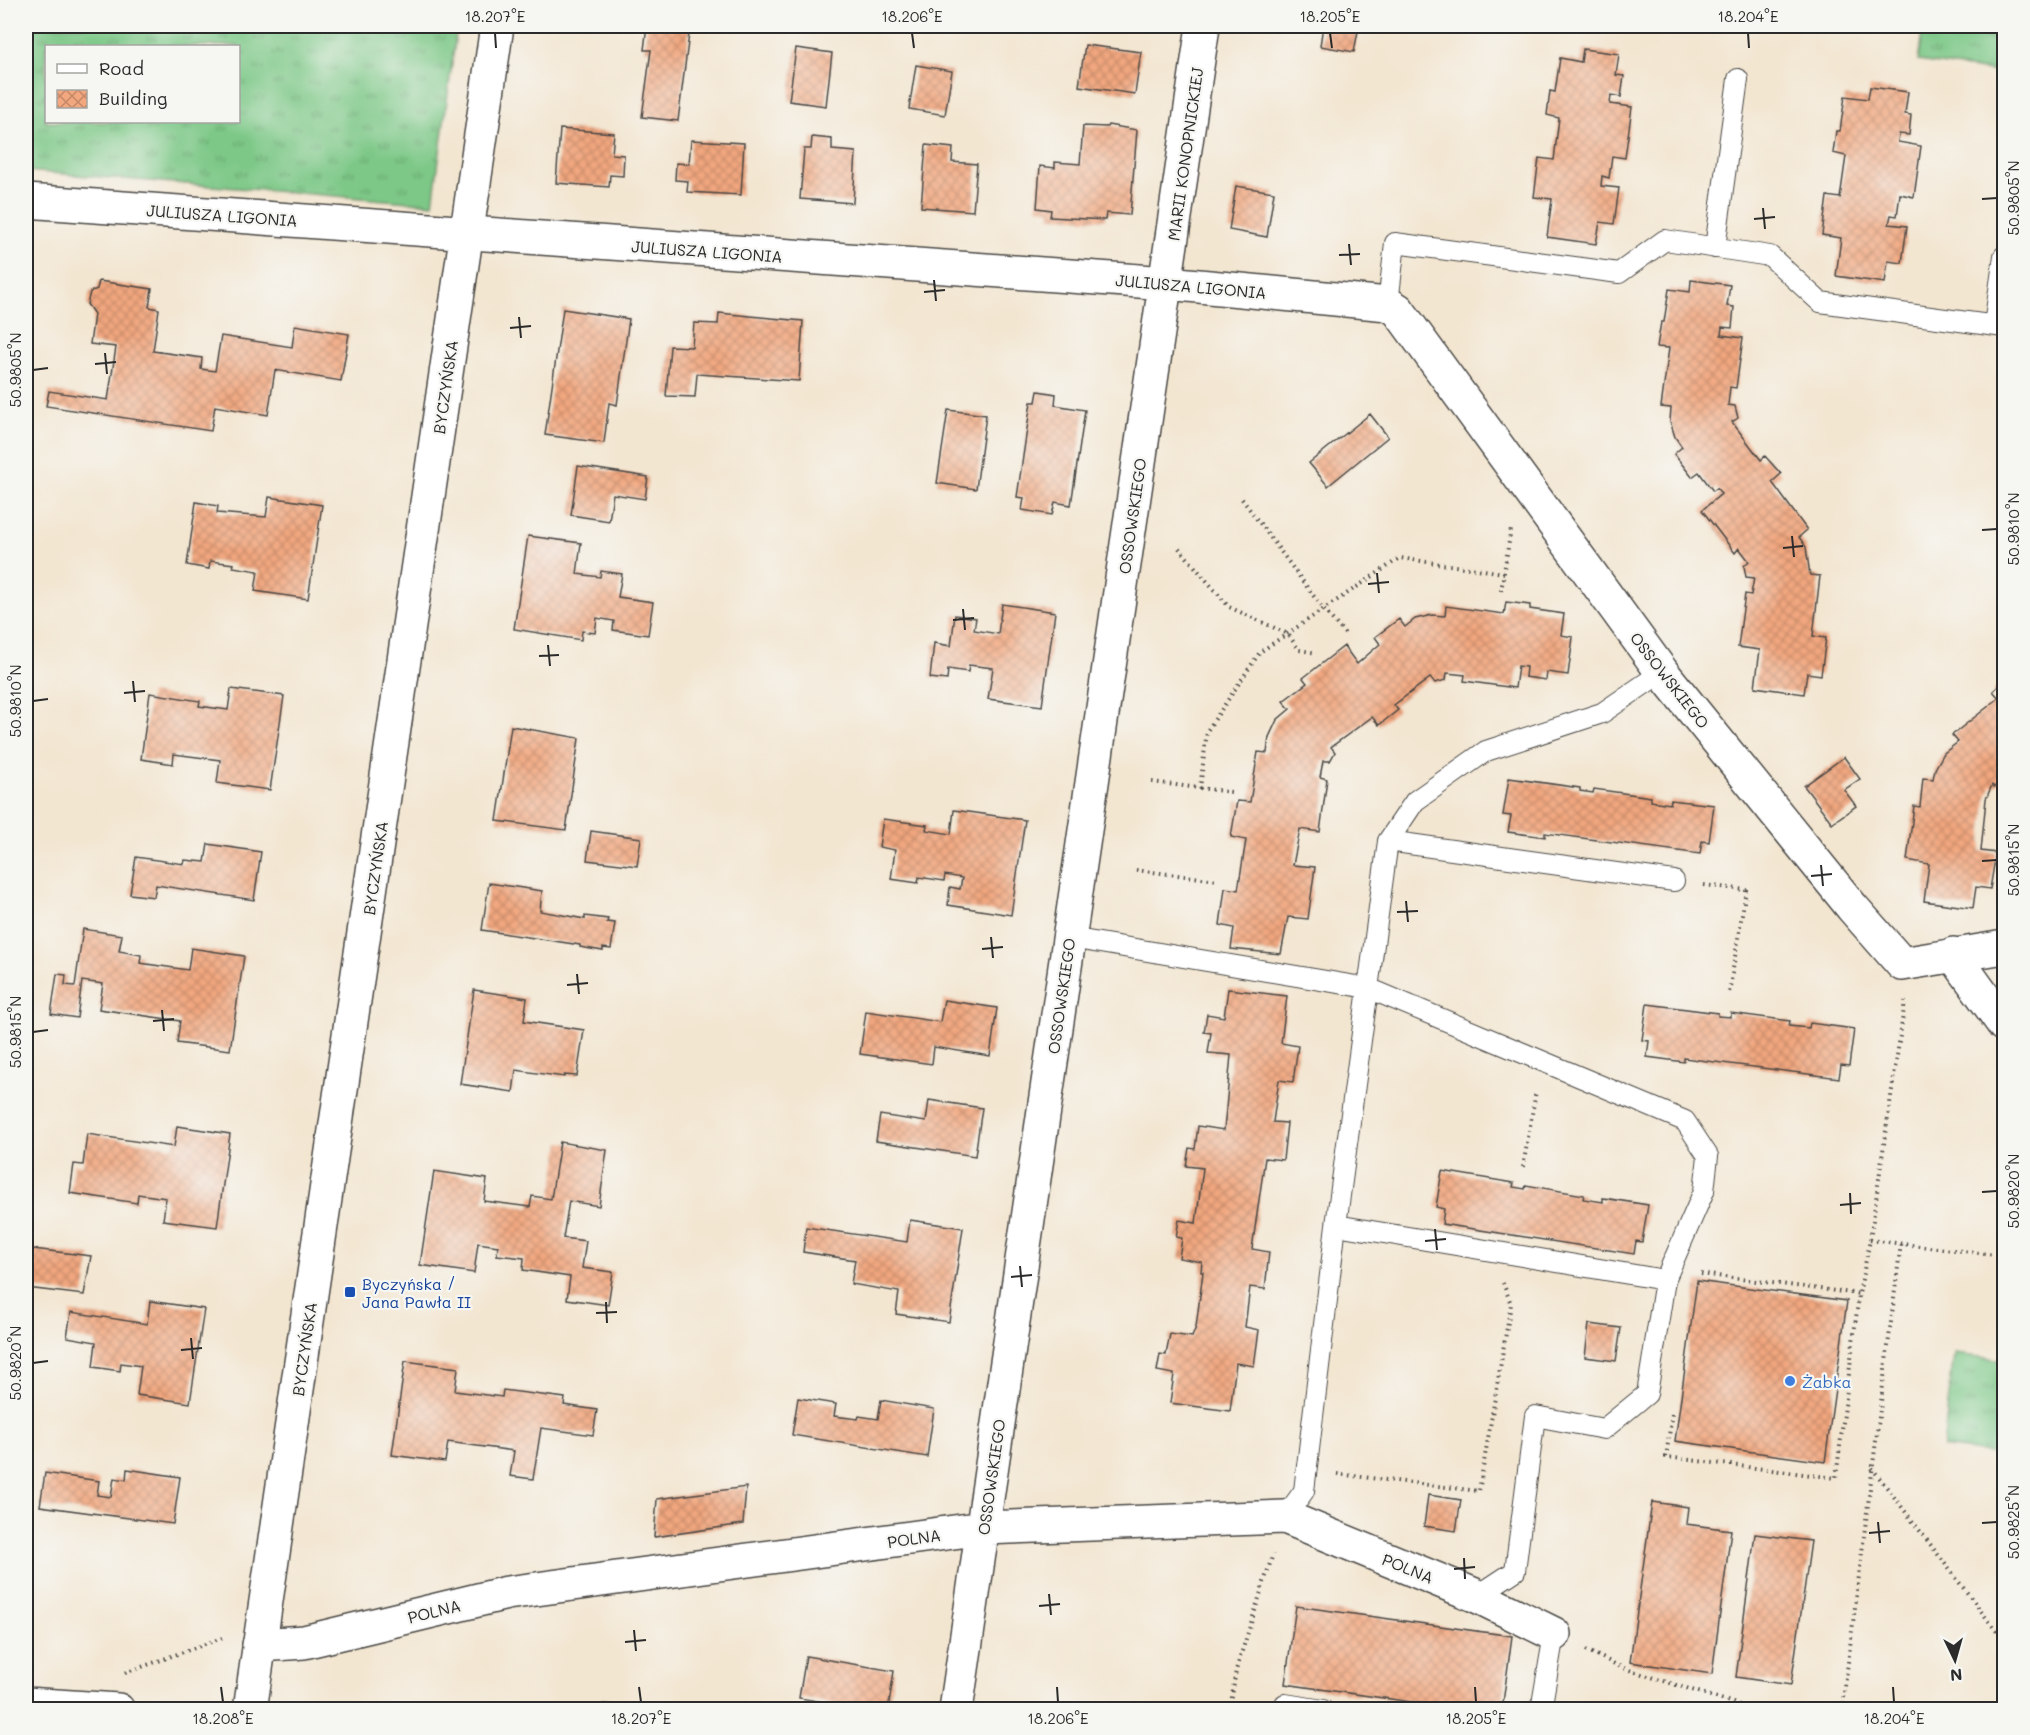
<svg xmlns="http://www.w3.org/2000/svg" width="2030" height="1735" font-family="Mali,sans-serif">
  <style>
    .grass { fill: url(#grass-tufts); stroke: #547a59; stroke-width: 1.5; fill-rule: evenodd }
    .building { fill: url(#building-cross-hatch) }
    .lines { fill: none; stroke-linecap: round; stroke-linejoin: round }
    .service-casing { stroke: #494744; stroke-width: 22 }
    .minor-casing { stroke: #494744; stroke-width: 36 }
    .tertiary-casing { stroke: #494744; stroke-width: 36 }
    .path { stroke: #494744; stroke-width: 4; stroke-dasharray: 1.5 4.5; stroke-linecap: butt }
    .service { stroke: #fff; stroke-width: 20 }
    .minor { stroke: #fff; stroke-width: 33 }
    .tertiary { stroke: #fff; stroke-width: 33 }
    .ticks { fill: none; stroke: #2b2b2b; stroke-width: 2 }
    .transit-dot { fill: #1a4fb4; stroke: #f6f6f2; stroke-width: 2 }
    .shop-dot { fill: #3f7fe0; stroke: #f6f6f2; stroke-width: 2 }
    .labels { text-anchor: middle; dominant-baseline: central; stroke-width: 4.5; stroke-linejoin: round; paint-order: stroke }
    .street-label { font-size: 16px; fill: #2b2b2b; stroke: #f6f6f2 }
    .transit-label { font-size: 16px; fill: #164399; stroke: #f6f6f2; text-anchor: start }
    .shop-label { font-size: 16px; fill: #366cbe; stroke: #f6f6f2; text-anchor: start }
    .neatline { fill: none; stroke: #2b2b2b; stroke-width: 2 }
    .ticks-label { font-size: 15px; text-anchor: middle; fill: #2b2b2b }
  </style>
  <defs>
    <pattern id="grass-tufts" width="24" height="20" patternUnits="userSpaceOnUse" patternTransform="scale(1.5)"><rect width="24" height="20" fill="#7dc887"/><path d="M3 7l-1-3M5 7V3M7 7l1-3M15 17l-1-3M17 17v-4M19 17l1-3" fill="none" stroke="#67a36f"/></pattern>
    <pattern id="building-cross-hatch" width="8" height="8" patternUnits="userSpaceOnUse" patternTransform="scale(1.5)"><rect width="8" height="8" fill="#f2a77f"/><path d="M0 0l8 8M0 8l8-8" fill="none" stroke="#c48868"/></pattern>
  </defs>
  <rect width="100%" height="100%" fill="#f6f6f2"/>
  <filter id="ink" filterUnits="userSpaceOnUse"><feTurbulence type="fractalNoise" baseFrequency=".0167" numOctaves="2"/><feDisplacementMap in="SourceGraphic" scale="12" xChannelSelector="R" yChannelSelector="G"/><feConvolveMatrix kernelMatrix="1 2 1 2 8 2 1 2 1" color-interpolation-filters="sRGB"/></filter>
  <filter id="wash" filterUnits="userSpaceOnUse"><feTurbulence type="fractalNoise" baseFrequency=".008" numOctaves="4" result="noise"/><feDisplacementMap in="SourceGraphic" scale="24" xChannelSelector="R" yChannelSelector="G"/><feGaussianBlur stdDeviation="1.35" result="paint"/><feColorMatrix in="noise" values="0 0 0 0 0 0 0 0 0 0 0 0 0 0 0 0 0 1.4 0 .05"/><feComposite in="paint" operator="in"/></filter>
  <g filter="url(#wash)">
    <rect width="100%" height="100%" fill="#f3e6d1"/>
    <path class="grass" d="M26,26H457L433,204L26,171ZM46,46H238V122H46Z
      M1923,26H2004V73L1918,61Z
      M1954,1354L2004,1360V1455L1943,1447Z"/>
    <g id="blocks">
      <path class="building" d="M647,26H690L678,121L642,117L651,50H644Z
        M1323,26H1359L1354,52L1320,46Z
        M1085,45L1141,52L1135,94L1079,86Z
        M796,48L832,53L826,106L789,101Z
        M1583,49L1619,54L1616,75L1624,76L1621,97L1611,95L1610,104L1632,107L1625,158L1612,156L1609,178L1602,176L1601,186L1619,188L1614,224L1600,222L1596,244L1547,237L1552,199L1534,197L1539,158L1554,160L1559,118L1547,115L1550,91L1555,92L1560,58L1581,62Z
        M916,65L952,71L945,115L909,109Z
        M1870,87L1908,92L1905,114L1911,115L1909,135L1899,134L1898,142L1921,146L1914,197L1900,194L1897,216L1891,215L1889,224L1907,226L1902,263L1888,261L1885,283L1836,276L1841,238L1822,235L1827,196L1840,198L1846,156L1833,153L1836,131H1840L1845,96L1868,99Z
        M1108,125L1137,130L1130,215L1106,213L1105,220L1050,217L1051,210L1037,208L1040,166L1055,168V162L1080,164L1083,126L1107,127Z
        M560,129L614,133L612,154L624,155L623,176L610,175L609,187L556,183Z
        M812,137L832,139V150L856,152L853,203L800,199L804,149H811Z
        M691,140L744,143L741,195L687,192L688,181L675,180L676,163L689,164Z
        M926,145L953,148L952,162L977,164L973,211L921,207Z
        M1236,186L1274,192L1267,237L1229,230Z
        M1691,280L1730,285L1727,306L1734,307L1732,328L1722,327L1721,335L1743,338L1736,388L1730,387L1728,405L1735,406L1738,418L1732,422L1761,460L1765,456L1781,474L1772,482L1807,530L1799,537L1806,547L1810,575L1820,576L1813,636L1826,638L1821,675L1807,673L1804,694L1755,687L1760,650L1738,647L1745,594L1751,595L1754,578L1746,577L1744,566L1749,561L1739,548L1735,553L1702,510L1721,494L1717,488L1713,491L1699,472L1692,477L1674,454L1682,447L1675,437L1670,421L1671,408L1661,407L1669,348L1657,347L1661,322H1664L1669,289L1690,292Z
        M99,281L152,289L149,307L159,309L153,351L202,358L201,369L215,371L221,336L292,347L295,325L349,334L341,381L275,370L268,415L215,406L211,431L46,406L49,391L108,400L116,347L90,344L94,314L87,304L90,292L97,289Z
        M563,309L629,319L617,405L609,403L604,443L545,435Z
        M719,313L803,321L799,381L697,374L695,397L666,396L670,346L692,347L694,323L718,324Z
        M1038,391L1056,394L1055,405L1085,410L1071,505L1055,502L1052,515L1022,510L1024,498L1017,497L1031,402H1036Z
        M948,410L986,415L976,489L937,483Z
        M1370,414L1388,437L1328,486L1309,463Z
        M578,466L648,477L645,499L613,494L609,521L571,515Z
        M269,497L322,505L308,599L255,591L258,571L233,567L234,564L210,561L209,569L187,565L196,502L218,506L217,513L266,517Z
        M528,536L581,543L577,574L600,577L601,571L622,574L618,597L653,602L648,635L613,630L614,621L597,618L595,633L582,631L581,640L514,629Z
        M1506,602L1530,605V609L1564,614L1561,635L1573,637L1568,675L1547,672L1546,680L1525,677L1526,667L1518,666L1515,688L1464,681L1465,675L1447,673L1446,680L1435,683L1430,678L1394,705L1398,710L1379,725L1372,717L1331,747L1335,752L1330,761H1323L1320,777L1327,779L1320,832L1300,829L1293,865L1315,867L1308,919L1288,917L1281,954L1231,949L1234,928L1220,925L1225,888L1238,890L1246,840L1231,837L1237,801L1250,802L1258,752L1267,753L1269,737L1277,720L1290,709L1283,701L1307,683L1303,678L1344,646L1357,664L1380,644L1375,637L1399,619L1405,627L1415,619L1432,615L1445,616L1446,606L1504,614Z
        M1002,604L1055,612L1042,706L988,699L993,668L969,665L968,672L948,669L947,680L930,678L934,643L951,646L955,615L976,618L974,630L998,634Z
        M2004,681V779L1994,787L1992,785L1986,799L1981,851L1996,853L1990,889L1976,887L1973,908L1924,901L1929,864L1907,860L1914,806L1920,807L1923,778L1933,779L1935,769L1944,753L1958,742L1952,735L1999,698L1993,691Z
        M231,689L284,696L270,790L217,783L220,760L174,754L173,764L141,759L150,693L200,701L199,706L228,710Z
        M511,726L579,738L566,830L497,821Z
        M1844,757L1860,779L1844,790L1856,806L1832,823L1804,786Z
        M1509,778L1580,788V791L1593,793L1594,789L1651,797V801L1670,804L1671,800L1714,805L1709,842L1702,841L1700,854L1545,833V837L1508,832L1511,816L1503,815Z
        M954,810L1025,820L1011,915L948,905L950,887L960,889L962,878L945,875L944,881L919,877L918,883L891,879L895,850L879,847L883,819L927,825L926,830L951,834Z
        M591,831L641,838L637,866L587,860Z
        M208,844L261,852L254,900L156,885L154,897L130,894L136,857L184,864L185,860L205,862Z
        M489,883L542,891L540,911L585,919V916L608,919L607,922L615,923L611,949L603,948V951L580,947V945L482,930Z
        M83,929L122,935L119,951L141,955L140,963L188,970L191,948L244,956L230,1050L177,1043L180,1021L99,1009L103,984L82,981L77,1018L51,1014L57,974L66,975L65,985L75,986Z
        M1228,989L1287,996L1281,1043L1298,1046L1293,1082L1279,1080L1273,1122L1287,1123L1283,1160L1265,1158L1252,1249L1269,1252L1265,1289L1250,1287L1245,1327L1259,1330L1254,1366L1236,1363L1230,1411L1170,1403L1174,1374L1157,1371L1160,1354L1166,1355L1170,1334L1192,1337L1196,1327L1203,1272H1201L1202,1262L1179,1258L1182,1238L1176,1237L1179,1220L1196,1223L1203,1168L1186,1166L1189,1148L1195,1149L1198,1126L1224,1130L1231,1055L1208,1053L1211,1033L1204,1032L1207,1014L1224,1017Z
        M474,990L527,998L524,1021L584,1030L577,1076L564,1075V1077L516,1070L513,1092L460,1084Z
        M944,1000L997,1008L990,1056L934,1047L932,1064L860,1054L866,1011L940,1022Z
        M1647,1004L1718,1013V1016L1731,1017V1013L1790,1021L1789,1026L1809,1028L1810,1023L1854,1029L1849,1066L1841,1065L1839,1078L1684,1058V1062L1647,1057L1649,1041L1642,1040Z
        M929,1100L982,1108L975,1156L876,1141L880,1115L926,1122Z
        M177,1126L230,1134L217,1227L163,1220L166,1198L138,1194L137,1203L70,1193L74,1164L83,1165L87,1134L174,1147Z
        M560,1142L607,1150L599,1206L569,1201L563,1238L586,1241L582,1268L613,1272L608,1305L567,1299L570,1277L523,1270L524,1258L497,1255L498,1246L478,1243L474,1273L420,1265L434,1171L487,1179L484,1201L530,1207L532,1196L551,1199Z
        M1442,1171L1514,1183L1513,1187L1525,1189L1526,1185L1584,1195L1583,1199L1603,1202V1198L1648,1205L1642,1242L1636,1241L1634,1254L1442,1224L1444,1209L1436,1207Z
        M910,1220L963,1228L949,1322L896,1314L899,1292L851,1284L855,1260L803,1252L806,1227L907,1242Z
        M33,1249L91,1256L84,1295L27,1288Z
        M1697,1281L1847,1301L1825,1462L1675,1441Z
        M150,1301L204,1309L190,1403L137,1395L141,1366L121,1363L120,1371L93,1367L96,1342L67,1337L71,1312L147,1324Z
        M1589,1324L1621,1328L1616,1361L1585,1357Z
        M405,1361L458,1368L455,1391L502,1397L503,1390L565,1398L564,1405L597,1410L593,1435L541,1428L533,1479L510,1476L514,1451L448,1442L445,1462L392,1455Z
        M798,1398L836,1404L834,1416L858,1419L859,1416L878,1419L881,1400L934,1409L927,1457L792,1435Z
        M127,1469L180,1477L173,1524L40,1506L45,1473L99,1481L97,1495L111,1497L114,1478L126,1480Z
        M746,1487L743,1524L654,1537L657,1499Z
        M1428,1495L1461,1500L1456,1531L1424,1526Z
        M1652,1502L1688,1507L1686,1524L1731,1530L1712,1674L1630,1662Z
        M1755,1534L1811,1541L1791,1685L1736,1677Z
        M1296,1606L1512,1636L1502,1710H1468L1285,1684Z
        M806,1656L894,1671L888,1710H829L830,1703L799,1698Z
        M603,1704L650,1708V1710H603Z"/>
    </g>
  </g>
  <g filter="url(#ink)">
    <use href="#blocks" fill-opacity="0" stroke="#494744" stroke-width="1.5"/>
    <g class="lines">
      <g class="service-casing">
        <path id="service" d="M1715,248L1738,79
          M1388,304L1395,243L1619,273L1665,240L1770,256L1820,302L2004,327
          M1994,325L2004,256
          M1388,841L1415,801L1486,751L1602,713L1662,672
          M1070,938L1368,988L1685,1121L1708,1156L1704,1191L1665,1280
          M1336,1225L1665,1280L1647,1394L1604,1429L1535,1416L1515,1571L1477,1596
          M1285,1517L1304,1491L1336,1225L1388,841L1674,881
          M1285,1704L1323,1710
          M1541,1710L1554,1634"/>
      </g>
      <g class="minor-casing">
        <path id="minor" d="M26,201L1167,283L1388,304L1398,310L1662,672L1852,907L1902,964L2004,947
          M1953,954L2004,1025
          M259,1645L304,1642L507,1593L983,1528L1285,1517L1477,1596L1554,1634
          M956,1710L1203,26"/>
      </g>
      <g class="tertiary-casing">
        <path id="tertiary" d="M26,1704L118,1710
          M250,1710L497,26"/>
      </g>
      <path class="path" d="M1242,499L1324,610L1346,635
        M1179,548L1229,607L1288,634L1299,650L1317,653
        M1501,591L1511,529
        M1152,782L1231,792
        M1200,789L1207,731L1260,652L1400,558L1504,573
        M1136,870L1218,880
        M1704,885L1746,890L1729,993
        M1523,1167L1536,1091
        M1870,1240L2004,1256
        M1701,1274L1859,1294
        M1672,1414L1666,1457L1836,1478L1859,1294L1870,1240L1905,1001
        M1872,1468L2004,1641
        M1337,1474L1479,1491L1511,1304L1503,1283
        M1586,1650L1623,1668L1755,1710
        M125,1673L222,1638
        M1230,1710L1236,1670L1273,1554
        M1842,1710L1901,1243"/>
      <use href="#service" class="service"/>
      <use href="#minor" class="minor"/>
      <use href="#tertiary" class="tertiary"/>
    </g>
  </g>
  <path class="ticks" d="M495,33L496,48M912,33L914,48M1330,33L1332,48M1748,33L1749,48M1982,199L1997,198M1763,208L1765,229M1754,219L1775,217M1349,244L1351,265M1339,255L1360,254M934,280L936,301M924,292L945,290M519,317L521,338M510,328L531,326M105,353L107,374M95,364L116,362M33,370L48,368M1982,530L1997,529M1792,536L1794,557M1783,548L1803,546M1377,573L1379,593M1368,584L1389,582M963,609L965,630M953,620L974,618M548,645L550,666M539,656L559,655M133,681L135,702M124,693L145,691M33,701L48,699M1982,861L1997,860M1821,865L1823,886M1811,876L1832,874M1406,901L1408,922M1397,912L1418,911M991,937L993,958M982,949L1003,947M577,974L579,994M567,985L588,983M162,1010L164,1031M153,1021L174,1019M33,1032L48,1030M1982,1192L1997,1191M1850,1193L1851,1214M1840,1205L1861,1203M1435,1229L1437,1250M1425,1241L1446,1239M1020,1266L1022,1287M1011,1277L1032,1275M606,1302L607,1323M596,1313L617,1312M191,1338L193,1359M181,1350L202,1348M33,1363L48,1361M1878,1522L1880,1543M1982,1523L1997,1522M1869,1533L1890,1531M1464,1558L1465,1579M1454,1569L1475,1567M1049,1594L1051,1615M1039,1606L1060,1604M634,1630L636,1651M625,1642L646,1640M221,1687L223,1702M639,1687L641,1702M1057,1687L1058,1702M1475,1687L1476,1702M1893,1687L1894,1702"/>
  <rect class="transit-dot" x="344" y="1286" width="12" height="12" rx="3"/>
  <circle class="shop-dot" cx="1790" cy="1381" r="6"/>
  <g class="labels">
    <g class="street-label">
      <text transform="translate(1185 154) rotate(-82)">MARII KONOPNICKIEJ</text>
      <text transform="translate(222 215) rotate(4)">JULIUSZA LIGONIA</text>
      <text transform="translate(707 251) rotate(4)">JULIUSZA LIGONIA</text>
      <text transform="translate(1191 286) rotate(5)">JULIUSZA LIGONIA</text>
      <text transform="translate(445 387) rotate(-82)">BYCZYŃSKA</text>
      <text transform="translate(1132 516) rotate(-82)">OSSOWSKIEGO</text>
      <text transform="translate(1670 680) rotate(52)">OSSOWSKIEGO</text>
      <text transform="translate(375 868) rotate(-82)">BYCZYŃSKA</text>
      <text transform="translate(1061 996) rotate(-82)">OSSOWSKIEGO</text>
      <text transform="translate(304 1349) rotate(-82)">BYCZYŃSKA</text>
      <text transform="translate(991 1477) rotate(-82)">OSSOWSKIEGO</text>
      <text transform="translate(914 1538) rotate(-8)">POLNA</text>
      <text transform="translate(1408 1568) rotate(22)">POLNA</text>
      <text transform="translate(434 1611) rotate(-14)">POLNA</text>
    </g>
    <g class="transit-label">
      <text x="362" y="1283">Byczyńska /<tspan x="362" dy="18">Jana Pawła II</tspan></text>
    </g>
    <g class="shop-label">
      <text x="1802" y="1381">Żabka</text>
    </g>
  </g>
  <rect width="2030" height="1735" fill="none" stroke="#f6f6f2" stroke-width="66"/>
  <rect x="45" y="45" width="195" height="78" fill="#f6f6f2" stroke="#a5a5a2" stroke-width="1.5"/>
  <rect x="57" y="64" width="30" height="9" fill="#ffffff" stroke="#a5a5a2" stroke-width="1.5"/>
  <text x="99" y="75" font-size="18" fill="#2b2b2b">Road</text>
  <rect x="57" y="90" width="30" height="18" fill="url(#building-cross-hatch)" stroke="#a5a5a2" stroke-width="1.5"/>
  <text x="99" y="105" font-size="18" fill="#2b2b2b">Building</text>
  <g transform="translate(1955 1660) rotate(175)" stroke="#f6f6f2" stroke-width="4.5" paint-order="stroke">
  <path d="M0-4.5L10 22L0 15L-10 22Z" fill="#2b2b2b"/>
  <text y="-9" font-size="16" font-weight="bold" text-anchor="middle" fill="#2b2b2b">N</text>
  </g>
  <rect x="33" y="33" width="1964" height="1669" class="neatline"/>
  <g class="ticks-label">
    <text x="495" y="22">18.207°E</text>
    <text x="912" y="22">18.206°E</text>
    <text x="1330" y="22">18.205°E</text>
    <text x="1748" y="22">18.204°E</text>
    <text transform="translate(2014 198) rotate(-90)" y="5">50.9805°N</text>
    <text transform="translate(16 370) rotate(-90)" y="5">50.9805°N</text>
    <text transform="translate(2014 529) rotate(-90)" y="5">50.9810°N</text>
    <text transform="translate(16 701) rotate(-90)" y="5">50.9810°N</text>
    <text transform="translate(2014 860) rotate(-90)" y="5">50.9815°N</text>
    <text transform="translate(16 1032) rotate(-90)" y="5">50.9815°N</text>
    <text transform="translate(2014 1191) rotate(-90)" y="5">50.9820°N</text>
    <text transform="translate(16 1363) rotate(-90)" y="5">50.9820°N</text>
    <text transform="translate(2014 1522) rotate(-90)" y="5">50.9825°N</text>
    <text x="223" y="1724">18.208°E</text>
    <text x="641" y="1724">18.207°E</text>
    <text x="1058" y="1724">18.206°E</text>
    <text x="1476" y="1724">18.205°E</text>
    <text x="1894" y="1724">18.204°E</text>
  </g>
</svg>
